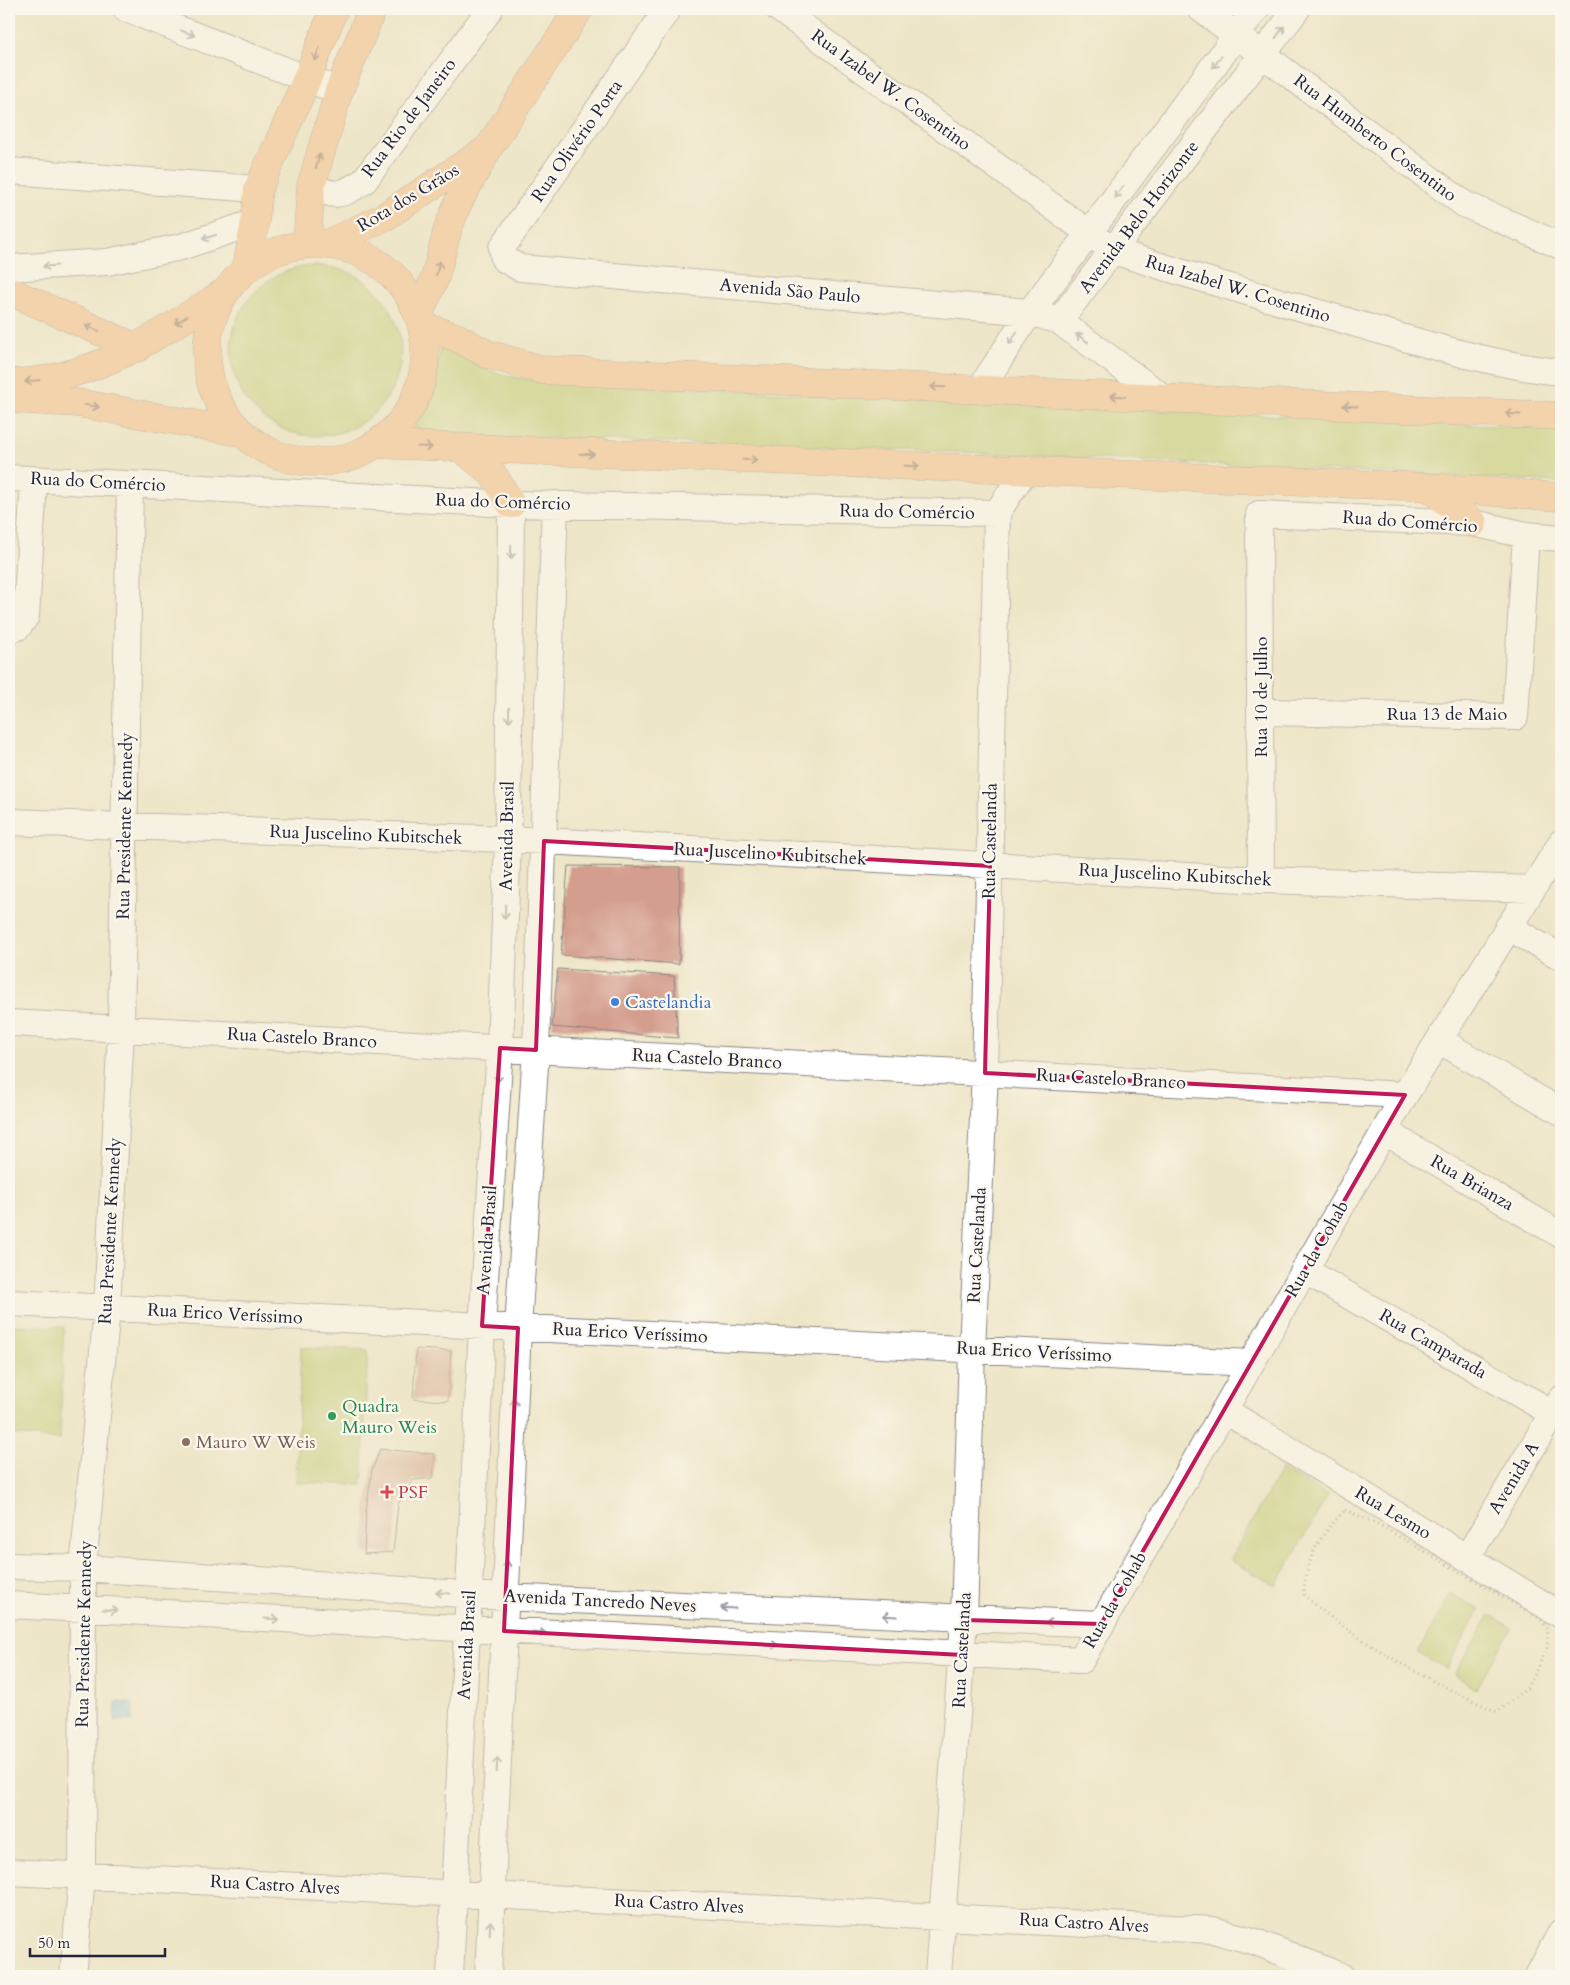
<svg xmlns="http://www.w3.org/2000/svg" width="1570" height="1985" font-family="Cardo,serif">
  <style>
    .green { fill: #bac96b; stroke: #6e7653 }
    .water { fill: #6cb8e6; stroke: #476d90 }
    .building { fill: #d49e8e }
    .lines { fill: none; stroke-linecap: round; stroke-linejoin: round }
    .minor-casing { stroke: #888482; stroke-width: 28 }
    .major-casing { stroke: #888482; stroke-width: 29 }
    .highway-casing { stroke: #888482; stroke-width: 29 }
    .path { stroke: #888482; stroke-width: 3; stroke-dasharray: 1 4; stroke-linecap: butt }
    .minor { stroke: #fff; stroke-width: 26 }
    .major { stroke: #f9bc8a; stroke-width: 28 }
    .highway { stroke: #f9bc8a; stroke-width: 28 }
    .oneway { stroke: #9c9ca7 }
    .oneway2 { stroke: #8e6f62 }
    .marked { fill: none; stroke: #c2185b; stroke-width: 4; stroke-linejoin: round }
    .shop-dot { fill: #3f7fe0; stroke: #fbf7ec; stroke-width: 2 }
    .leisure-dot { fill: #2e9e5b; stroke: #fbf7ec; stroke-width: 2 }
    .education-dot { fill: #8d6e63; stroke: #fbf7ec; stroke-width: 2 }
    .health-dot { fill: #e0444e; stroke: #fbf7ec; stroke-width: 2 }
    .labels { text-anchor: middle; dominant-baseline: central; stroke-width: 4.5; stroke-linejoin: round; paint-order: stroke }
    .street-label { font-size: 18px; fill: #22223b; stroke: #fbf7ec }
    .shop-label { font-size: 18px; fill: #366cbe; stroke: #fbf7ec; text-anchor: start }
    .leisure-label { font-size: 18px; fill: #27864d; stroke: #fbf7ec; text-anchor: start }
    .education-label { font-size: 18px; fill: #785e54; stroke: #fbf7ec; text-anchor: start }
    .health-label { font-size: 18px; fill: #be3a42; stroke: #fbf7ec; text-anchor: start }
  </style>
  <rect width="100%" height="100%" fill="#fbf7ec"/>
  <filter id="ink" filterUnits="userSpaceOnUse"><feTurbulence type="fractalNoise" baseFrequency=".02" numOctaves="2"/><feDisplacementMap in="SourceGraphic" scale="10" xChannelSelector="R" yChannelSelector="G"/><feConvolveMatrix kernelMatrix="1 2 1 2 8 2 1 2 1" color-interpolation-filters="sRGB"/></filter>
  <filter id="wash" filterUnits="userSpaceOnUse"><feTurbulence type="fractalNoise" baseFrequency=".0096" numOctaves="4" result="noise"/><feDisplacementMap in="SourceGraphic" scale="20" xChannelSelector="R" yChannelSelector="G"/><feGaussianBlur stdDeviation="1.12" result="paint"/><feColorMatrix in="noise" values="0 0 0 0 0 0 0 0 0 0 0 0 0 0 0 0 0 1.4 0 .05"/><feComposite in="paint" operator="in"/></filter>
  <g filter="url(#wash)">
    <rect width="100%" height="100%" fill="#eee6c8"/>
    <path class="green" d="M231 351a85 85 0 1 1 170 0a85 85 0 1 1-170 0Z
      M441,339C478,369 492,375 540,381L1561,429V482L982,453L542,438L405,439C429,408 438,378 441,339Z
      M9,1325L64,1327L60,1440L9,1434Z
      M301,1347L368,1350L362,1485L296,1482Z
      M1281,1469L1328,1495L1276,1586L1230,1560Z
      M1451,1593L1480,1610L1446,1669L1418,1652Z
      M1490,1615L1512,1628L1476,1689L1454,1675Z"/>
    <path class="water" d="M116,1702L133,1703L132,1721L115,1720Z"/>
    <g id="blocks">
      <path class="building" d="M568,866L680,867L679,964L561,955Z
        M558,969L674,976L678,1038L552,1027Z
        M416,1349L451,1351L448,1401L413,1399Z
        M380,1449L435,1454L433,1478L413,1480L398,1504L393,1552L364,1554L366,1511L372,1470Z"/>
    </g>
  </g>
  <g filter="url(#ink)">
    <use href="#blocks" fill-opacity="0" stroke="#888482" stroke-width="1"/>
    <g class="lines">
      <g class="minor-casing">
        <path id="minor" d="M126,9L339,91
          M668,9L502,248L504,259L520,268L1030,312L1059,321L1164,398
          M779,9L1114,251C1192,277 1271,299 1350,322C1419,342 1490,365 1561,372
          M1201,9L1464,204L1561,246
          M9,171L258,189
          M311,186C337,198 340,196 364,181L490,9
          M9,268L107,262L181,247L255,222
          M1059,321L1297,9
          M980,389L1030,312L1256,9
          M9,478L511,504L997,513
          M997,513L1025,470
          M9,630L18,627L26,616L34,481
          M1261,712L1515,717L1526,535
          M9,822L508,839L1261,880L1532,889
          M1261,880L1259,514L1473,523L1526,535L1561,538
          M1508,927L1561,957
          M9,1023L1405,1095
          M1439,1040L1561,1112
          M1384,1131L1561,1235
          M1304,1270L1561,1418
          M9,1303L1251,1363
          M1224,1410L1561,1615
          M1467,1558L1561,1399
          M9,1566L83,1568L505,1597L1101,1624
          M9,1605L1081,1660L1405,1095L1561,843
          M9,1872L1213,1930L1256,1942L1341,1976
          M73,1976L82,1876L83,1568L107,1308L121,1029L130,484
          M450,1976L482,1326L500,1048L508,839L511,504
          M488,1976L518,1328L536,1050L555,504
          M938,1976L964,1620L972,1349L985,1073L997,513
          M1538,1976L1561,1932"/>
      </g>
      <g class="major-casing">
        <path id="major" d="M307,243L311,186L339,91L372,9
          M327,244L384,217L485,151
          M247,266L255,222L258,189L307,79L334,9
          M419,313L435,278L448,228L459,201L488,149L579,9"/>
      </g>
      <g class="highway-casing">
        <path id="highway" d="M207 353a109 109 0 1 1 218 0a109 109 0 1 1-218 0Z
          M9,291L137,348
          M423,326L458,338L487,354L543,370L1561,416
          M9,383C93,381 154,338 222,294
          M9,399L78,403L239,432
          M376,444L1428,487L1561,497
          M462,449L492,473L511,504
          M1428,487L1473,523"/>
      </g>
      <path class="path" d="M1345,1510L1378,1524L1539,1618L1548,1629L1547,1649L1527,1688L1497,1712C1431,1682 1357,1643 1303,1594C1309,1553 1317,1539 1345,1510Z"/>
      <use href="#minor" class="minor"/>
      <use href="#major" class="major"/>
      <use href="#highway" class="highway"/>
    </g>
    <defs><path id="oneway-shaft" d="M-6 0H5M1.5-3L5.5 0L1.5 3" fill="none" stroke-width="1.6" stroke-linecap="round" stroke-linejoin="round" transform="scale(1.25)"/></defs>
    <g class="oneway">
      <use href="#oneway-shaft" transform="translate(1280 32) rotate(-54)"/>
      <use href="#oneway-shaft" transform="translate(188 33) rotate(21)"/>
      <use href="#oneway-shaft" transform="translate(1217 62) rotate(127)"/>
      <use href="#oneway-shaft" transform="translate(1119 192) rotate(127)"/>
      <use href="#oneway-shaft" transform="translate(209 237) rotate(162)"/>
      <use href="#oneway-shaft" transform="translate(50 266) rotate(176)"/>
      <use href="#oneway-shaft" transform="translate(1013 338) rotate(122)"/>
      <use href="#oneway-shaft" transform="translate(1082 338) rotate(-144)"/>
      <use href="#oneway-shaft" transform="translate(511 552) rotate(91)"/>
      <use href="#oneway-shaft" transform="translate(509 715) rotate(91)"/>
      <use href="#oneway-shaft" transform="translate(505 912) rotate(92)"/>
      <use href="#oneway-shaft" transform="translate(498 1075) rotate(94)"/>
      <use href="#oneway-shaft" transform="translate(514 1406) rotate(-87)"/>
      <use href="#oneway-shaft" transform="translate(507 1568) rotate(-87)"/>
      <use href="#oneway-shaft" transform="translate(443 1593) rotate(-176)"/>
      <use href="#oneway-shaft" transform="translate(728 1608) rotate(-177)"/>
      <use href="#oneway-shaft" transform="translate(110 1610) rotate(3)"/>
      <use href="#oneway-shaft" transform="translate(890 1616) rotate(-177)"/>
      <use href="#oneway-shaft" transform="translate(272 1619) rotate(3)"/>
      <use href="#oneway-shaft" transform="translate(1053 1623) rotate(-178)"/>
      <use href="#oneway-shaft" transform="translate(539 1633) rotate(3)"/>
      <use href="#oneway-shaft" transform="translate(771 1645) rotate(3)"/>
      <use href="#oneway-shaft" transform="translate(497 1765) rotate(-87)"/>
      <use href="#oneway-shaft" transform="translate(490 1928) rotate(-87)"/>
    </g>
    <g class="oneway2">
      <use href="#oneway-shaft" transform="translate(317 54) rotate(111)"/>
      <use href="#oneway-shaft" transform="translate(318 161) rotate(-73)"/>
      <use href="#oneway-shaft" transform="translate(438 268) rotate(-76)"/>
      <use href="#oneway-shaft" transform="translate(181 320) rotate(148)"/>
      <use href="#oneway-shaft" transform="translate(92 328) rotate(-156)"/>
      <use href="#oneway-shaft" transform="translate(32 381) rotate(172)"/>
      <use href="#oneway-shaft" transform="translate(938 387) rotate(-178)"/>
      <use href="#oneway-shaft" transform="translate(1118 396) rotate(-177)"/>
      <use href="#oneway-shaft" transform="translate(92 406) rotate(10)"/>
      <use href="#oneway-shaft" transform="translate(1350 406) rotate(-177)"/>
      <use href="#oneway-shaft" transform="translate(1513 414) rotate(-177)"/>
      <use href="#oneway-shaft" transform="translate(425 447) rotate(3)"/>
      <use href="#oneway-shaft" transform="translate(587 454) rotate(2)"/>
      <use href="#oneway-shaft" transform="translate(750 460) rotate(2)"/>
      <use href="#oneway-shaft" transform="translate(912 466) rotate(2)"/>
    </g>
  </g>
  <path d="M0 0H1570V1985H0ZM544,841L990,866L985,1073L1405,1095L1101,1624L964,1620L963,1655L504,1631L518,1328L482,1326L500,1048L536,1050Z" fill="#eee6c8" fill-opacity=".55" fill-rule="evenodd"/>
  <path class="marked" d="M544,841L990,866L985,1073L1405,1095L1101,1624L964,1620L963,1655L504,1631L518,1328L482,1326L500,1048L536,1050Z"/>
  <circle class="shop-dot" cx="615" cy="1002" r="5"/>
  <circle class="leisure-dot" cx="332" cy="1416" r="5"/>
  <circle class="education-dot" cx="186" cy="1442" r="5"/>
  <path class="health-dot" d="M384.5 1484.5h5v5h5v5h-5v5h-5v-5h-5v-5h5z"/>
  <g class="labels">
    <g class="street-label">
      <text transform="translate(891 90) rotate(36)">Rua Izabel W. Cosentino</text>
      <text transform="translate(409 118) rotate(-53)">Rua Rio de Janeiro</text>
      <text transform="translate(1375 138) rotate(37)">Rua Humberto Cosentino</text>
      <text transform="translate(577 141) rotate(-55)">Rua Olivério Porta</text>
      <text transform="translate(408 198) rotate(-31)">Rota dos Grãos</text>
      <text transform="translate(1139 217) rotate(-53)">Avenida Belo Horizonte</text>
      <text transform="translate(1238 289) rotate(17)">Rua Izabel W. Cosentino</text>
      <text transform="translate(790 291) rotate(5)">Avenida São Paulo</text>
      <text transform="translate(98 482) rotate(3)">Rua do Comércio</text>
      <text transform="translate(503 502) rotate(2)">Rua do Comércio</text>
      <text transform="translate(907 512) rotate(1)">Rua do Comércio</text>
      <text transform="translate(1410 522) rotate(4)">Rua do Comércio</text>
      <text transform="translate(1261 697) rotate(-90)">Rua 10 de Julho</text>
      <text x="1447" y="714">Rua 13 de Maio</text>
      <text transform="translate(125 826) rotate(-89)">Rua Presidente Kennedy</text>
      <text transform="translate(366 835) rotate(2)">Rua Juscelino Kubitschek</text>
      <text transform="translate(507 836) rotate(-89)">Avenida Brasil</text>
      <text transform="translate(990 841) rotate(-89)">Rua Castelanda</text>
      <text transform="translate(770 854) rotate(3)">Rua Juscelino Kubitschek</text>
      <text transform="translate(1175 875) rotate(3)">Rua Juscelino Kubitschek</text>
      <text transform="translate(302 1038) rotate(3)">Rua Castelo Branco</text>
      <text transform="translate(707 1059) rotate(3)">Rua Castelo Branco</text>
      <text transform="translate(1111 1079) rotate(3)">Rua Castelo Branco</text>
      <text transform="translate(1472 1183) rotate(30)">Rua Brianza</text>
      <text transform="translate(110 1231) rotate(-87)">Rua Presidente Kennedy</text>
      <text transform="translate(487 1240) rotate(-86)">Avenida Brasil</text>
      <text transform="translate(977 1245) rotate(-87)">Rua Castelanda</text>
      <text transform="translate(1317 1249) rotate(-60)">Rua da Cohab</text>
      <text transform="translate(225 1314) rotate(3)">Rua Erico Veríssimo</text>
      <text transform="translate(630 1333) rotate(3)">Rua Erico Veríssimo</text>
      <text transform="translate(1433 1344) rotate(30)">Rua Camparada</text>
      <text transform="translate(1034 1352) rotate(3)">Rua Erico Veríssimo</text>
      <text transform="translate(1514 1478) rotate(-59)">Avenida A</text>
      <text transform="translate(1393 1513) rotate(31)">Rua Lesmo</text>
      <text transform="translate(1115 1600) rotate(-60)">Rua da Cohab</text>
      <text transform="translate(600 1601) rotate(3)">Avenida Tancredo Neves</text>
      <text transform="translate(84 1634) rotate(-89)">Rua Presidente Kennedy</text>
      <text transform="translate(467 1645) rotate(-87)">Avenida Brasil</text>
      <text transform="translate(962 1650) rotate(-87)">Rua Castelanda</text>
      <text transform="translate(275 1885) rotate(3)">Rua Castro Alves</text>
      <text transform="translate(679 1904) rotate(3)">Rua Castro Alves</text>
      <text transform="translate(1084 1923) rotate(3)">Rua Castro Alves</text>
    </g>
    <g class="shop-label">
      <text x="625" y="1002">Castelandia</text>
    </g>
    <g class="leisure-label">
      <text x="342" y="1406">Quadra<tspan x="342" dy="21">Mauro Weis</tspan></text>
    </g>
    <g class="education-label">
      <text x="196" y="1442">Mauro W Weis</text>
    </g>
    <g class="health-label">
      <text x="398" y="1492">PSF</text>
    </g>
  </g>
  <rect width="1570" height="1985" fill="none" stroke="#fbf7ec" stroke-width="30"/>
  <path d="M30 1948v8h135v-8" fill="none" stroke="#22223b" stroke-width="2.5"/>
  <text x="38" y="1948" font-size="15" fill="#22223b" stroke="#fbf7ec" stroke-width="4" paint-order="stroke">50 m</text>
</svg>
